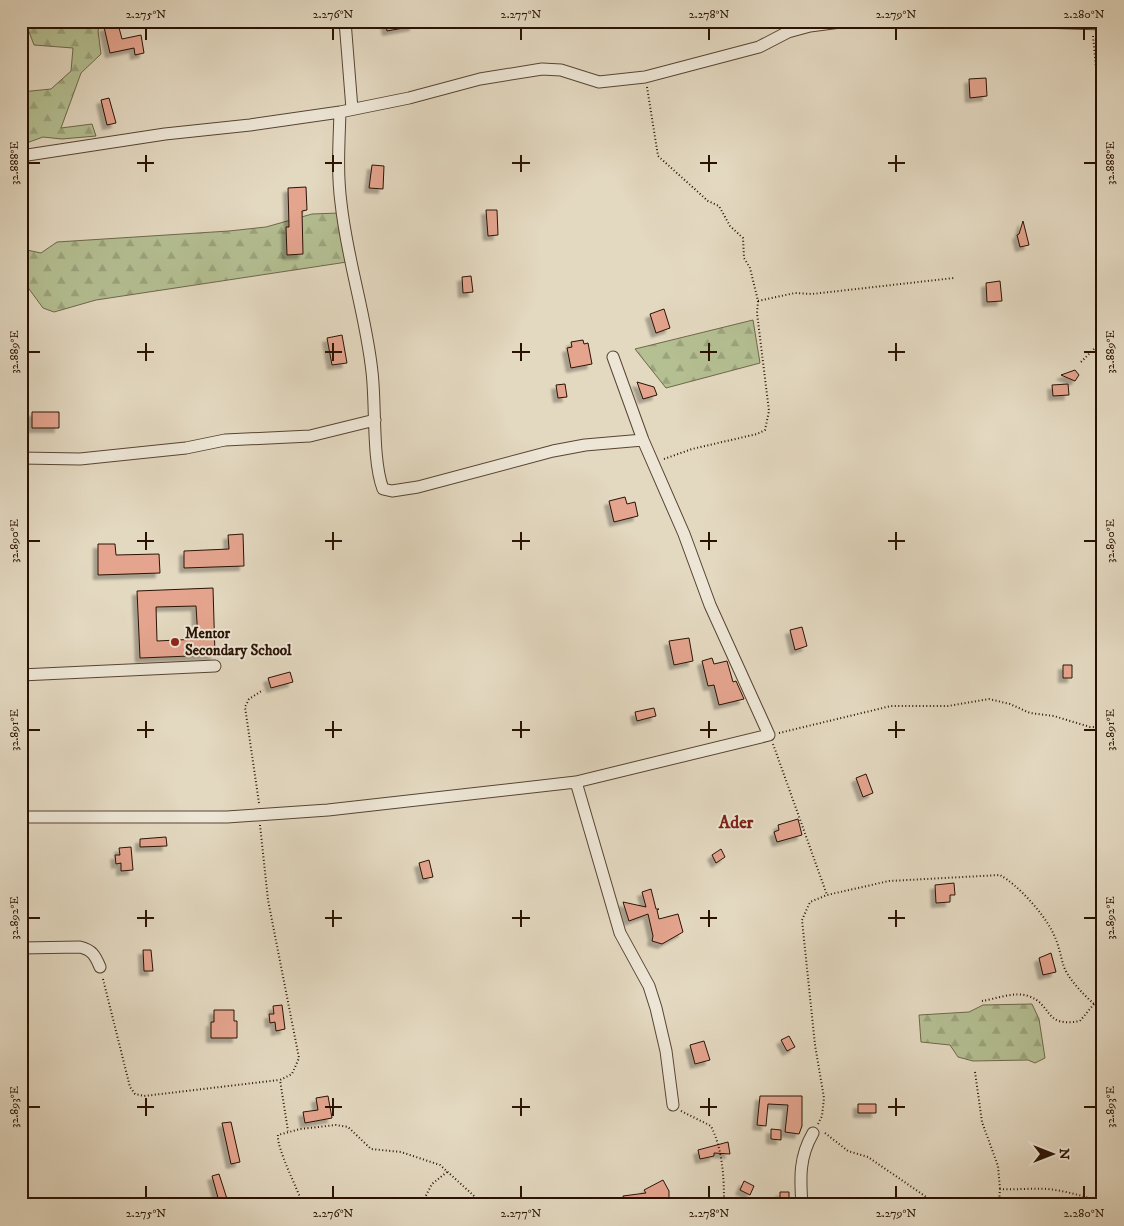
<svg xmlns="http://www.w3.org/2000/svg" width="1124" height="1226" font-family="'IM FELL DW Pica',serif">
  <style>
    .forest { fill: url(#forest-firs); stroke: #6f684a }
    .building { fill: #e4a48e; stroke: #2a1203; fill-rule: evenodd; filter: url(#shadow) }
    .lines { fill: none; stroke-linecap: round; stroke-linejoin: round }
    .minor-casing { stroke: #584432; stroke-width: 13 }
    .path { stroke: #2a1203; stroke-width: 2; stroke-dasharray: 1 2.5; stroke-linecap: butt }
    .minor { stroke: #ede6d6; stroke-width: 11 }
    .ticks { fill: none; stroke: #2a1203; stroke-width: 2 }
    .poi-dot { fill: #8f2418; stroke: #ede6d6; stroke-width: 2 }
    .labels { text-anchor: middle; dominant-baseline: central; stroke-width: 4; stroke-linejoin: round; paint-order: stroke }
    .poi-label { font-size: 15px; font-weight: bold; fill: #2a1203; stroke: #ede6d6; text-anchor: start }
    .quarter-label { font-size: 18px; font-weight: bold; fill: #7a1f14; stroke: #ede6d6 }
    .neatline { fill: none; stroke: #2a1203; stroke-width: 2 }
    .ticks-label { font-size: 12px; text-anchor: middle; fill: #2a1203 }
  </style>
  <defs>
    <pattern id="forest-firs" width="22" height="20" patternUnits="userSpaceOnUse" patternTransform="scale(1.25)"><rect width="22" height="20" fill="#b4bf92"/><path d="M5 1l3.5 6h-7zM16 11l3.5 6h-7z" fill="#9ba37c"/></pattern>
    <filter id="shadow"><feDropShadow dx="-4.5" dy="4.5" stdDeviation="1" flood-color="#0004"/></filter>
  </defs>
  <rect width="100%" height="100%" fill="#e3d8c0"/>
  <filter id="stains"><feTurbulence type="fractalNoise" baseFrequency=".004" numOctaves="4"/><feColorMatrix values="0 0 0 0 .2 0 0 0 0 .09 0 0 0 0 .02 0 0 0 .5 -.17"/></filter>
  <radialGradient id="worn" r=".72"><stop offset=".6" stop-color="#630" stop-opacity="0"/><stop offset="1" stop-color="#630" stop-opacity=".3"/></radialGradient>
  <path class="forest" d="M28,21H101L98,31L101,54L81,73L61,128L92,124L96,136L62,139L43,137L21,145V92L51,89L71,71L73,48L34,45L28,29Z
    M339,213L347,262L96,300L54,312L43,308L21,278V222L23,223L22,249L41,253L57,242L229,231L266,227L312,214Z
    M753,320L760,363L666,388L635,349Z
    M1032,1004L1039,1019L1045,1058L1035,1063L1028,1060L973,1061L958,1057L950,1045L921,1042L919,1015L969,1012L983,1005Z"/>
  <path class="building" d="M385,21H414V26L387,31Z
    M118,24L122,39L141,35L144,53L135,55L134,48L110,53L104,27Z
    M986,78L987,96L970,98L969,79Z
    M109,98L116,123L107,125L101,100Z
    M372,165L384,166L383,189L369,188Z
    M306,187L307,210L302,211L303,254L287,255L286,227H289L288,188Z
    M486,210H497L498,235L488,236Z
    M1023,221L1029,245L1020,247L1017,235L1019,234Z
    M471,276L473,292L463,293L462,277Z
    M1000,281L1002,301L987,302L986,283Z
    M664,309L670,328L656,333L650,314Z
    M342,335L347,363L332,365L327,338Z
    M583,340L584,344L588,343L592,364L571,368L567,348L572,347L571,342Z
    M1075,370L1079,375L1075,381L1061,375Z
    M637,382L654,387L657,395L643,399Z
    M565,384L567,397L558,398L556,385Z
    M1068,384L1069,395L1053,396L1052,385Z
    M32,412H59V428H32Z
    M625,497L627,504L635,502L638,516L614,522L609,501Z
    M243,534L244,566L184,568V551L229,549L228,535Z
    M98,544H115L116,555L159,554L160,573L98,575Z
    M213,588L215,655L140,658L137,591ZM196,606L198,639L157,641L156,607Z
    M802,627L807,646L795,650L790,630Z
    M689,638L693,661L674,665L669,641Z
    M712,658L714,664L727,661L733,682L736,681L744,699L719,705L714,685L708,686L702,661Z
    M1063,665H1072V678H1063Z
    M290,672L293,682L271,688L268,678Z
    M654,708L656,716L637,721L635,712Z
    M866,774L873,793L863,797L856,778Z
    M798,819L802,835L777,842L774,832L779,830L778,825Z
    M166,837L167,846L140,847V839Z
    M131,847L133,870L121,871V863L116,864L115,855H120L119,848Z
    M721,849L725,857L716,863L712,855Z
    M429,860L433,877L423,879L419,863Z
    M954,883L955,895H950V902L936,903L935,885Z
    M651,889L656,909H659L657,910L659,919L678,914L683,932L662,944L652,941L653,936L648,914L629,921L623,902L646,907L642,892Z
    M143,950H151L153,971H144Z
    M1051,953L1056,972L1043,975L1039,958Z
    M282,1005L285,1029L276,1031L275,1022L270,1023L269,1014H274L273,1006Z
    M214,1010H234V1021H237V1038H211V1022H214Z
    M789,1036L795,1047L787,1051L781,1040Z
    M704,1041L710,1060L695,1064L690,1045Z
    M328,1096L332,1118L305,1123L303,1112L318,1110L316,1098Z
    M760,1096H802V1126L799,1134L785,1132L788,1105L768,1104L766,1126L757,1125Z
    M858,1104H876V1113H858Z
    M231,1122L240,1162L231,1164L222,1123Z
    M771,1129L781,1130V1140L771,1139Z
    M728,1142L730,1154L714,1153V1156L700,1159L698,1150Z
    M219,1174L229,1205H220L212,1176Z
    M663,1180L669,1191V1200H655L654,1205L638,1201V1205H625L623,1196L646,1193L644,1190Z
    M744,1181L754,1186L750,1195L740,1190Z
    M780,1192H789V1205H780Z"/>
  <g class="lines">
    <g class="minor-casing">
      <path id="minor" d="M345,21L352,109
        M1005,21L1103,24
        M340,112C339,143 337,173 341,203C347,260 366,315 372,372C376,405 372,460 383,489L392,491L418,487L553,451L585,445L643,440
        M21,156L165,134L250,125L340,112L409,98L480,79L542,69L561,70L599,82L645,77L759,47L788,32L810,26L848,21
        M21,458L80,459L186,448L225,440L310,436L375,420
        M21,675L215,666
        M576,782L620,933L649,986L656,1008L666,1051L673,1105
        M21,817H227L328,810L576,782L769,735L710,605L684,534L643,440L613,357
        M21,948L80,947C92,950 95,955 100,967
        M802,1205C800,1178 799,1157 813,1133"/>
    </g>
    <path class="path" d="M1093,36L1103,141
      M647,87L658,156L708,201L719,206L730,226L743,238L744,258L750,268L758,301L757,313L769,411L765,430L757,434L692,449L664,459
      M758,301L795,293L812,294L954,278
      M1081,362L1103,340
      M779,733L891,706H948L989,699L1010,704L1030,713L1054,716L1090,727H1103
      M773,744L827,895
      M259,803L245,707L249,699L263,690
      M260,825L268,900L299,1058L292,1074L280,1080L288,1131
      M103,979L130,1087L135,1094L144,1096L279,1080
      M982,1001C995,999 1016,991 1028,996C1053,1004 1043,1028 1080,1021L1094,1004
      M975,1072L982,1122L998,1166L1000,1189
      M681,1111L711,1126C723,1151 724,1177 724,1205
      M818,1124L822,1116L824,1098L815,1045L802,920L810,902L827,895L889,881L1000,875C1018,885 1043,913 1052,931C1058,942 1060,953 1063,964C1067,978 1083,994 1094,1004L1103,1001
      M825,1133L848,1151L868,1157L938,1205
      M303,1205C298,1190 276,1147 278,1135L300,1129L336,1125L348,1127L371,1149L401,1152L440,1165L484,1205
      M421,1205L432,1184L447,1172
      M995,1205L999,1202L1000,1189C1016,1190 1032,1188 1048,1189C1067,1191 1085,1197 1103,1202"/>
    <use href="#minor" class="minor"/>
  </g>
  <path class="ticks" d="M146,28V40M333,28V40M521,28V40M709,28V40M896,28V40M1084,28V40M146,155V172M333,155V172M521,155V172M709,155V172M896,155V172M28,163H40M137,163H154M325,163H342M512,163H530M700,163H717M888,163H905M1084,163H1096M146,343V361M333,343V361M521,343V361M709,343V361M896,343V361M28,352H40M137,352H154M325,352H342M512,352H530M700,352H717M888,352H905M1084,352H1096M146,532V550M333,532V550M521,532V550M709,532V550M896,532V550M28,541H40M137,541H154M325,541H342M512,541H530M700,541H717M888,541H905M1084,541H1096M146,721V738M333,721V738M521,721V738M709,721V738M896,721V738M28,730H40M137,730H154M325,730H342M512,730H530M700,730H717M888,730H905M1084,730H1096M146,910V927M333,910V927M521,910V927M709,910V927M896,910V927M28,918H40M137,918H154M325,918H342M512,918H530M700,918H717M888,918H905M1084,918H1096M146,1098V1116M333,1098V1116M521,1098V1116M709,1098V1116M896,1098V1116M28,1107H40M137,1107H154M325,1107H342M512,1107H530M700,1107H717M888,1107H905M1084,1107H1096M146,1186V1198M333,1186V1198M521,1186V1198M709,1186V1198M896,1186V1198M1084,1186V1198"/>
  <circle class="poi-dot" cx="175" cy="642" r="5"/>
  <g class="labels">
    <g class="poi-label">
      <text x="185" y="633">Mentor<tspan x="185" dy="17">Secondary School</tspan></text>
    </g>
    <g class="quarter-label">
      <text x="736" y="823">Ader</text>
    </g>
  </g>
  <rect width="1124" height="1226" fill="none" stroke="#e3d8c0" stroke-width="55"/>
  <g transform="translate(1052 1154) rotate(90)" stroke="#ede6d6" stroke-width="4" paint-order="stroke">
  <path d="M0-4L9 19L0 12L-9 19Z" fill="#2a1203"/>
  <text y="-8" font-size="14" font-weight="bold" text-anchor="middle" fill="#2a1203">N</text>
  </g>
  <rect x="28" y="28" width="1068" height="1170" class="neatline"/>
  <g class="ticks-label">
    <text x="146" y="18">2.275°N</text>
    <text x="333" y="18">2.276°N</text>
    <text x="521" y="18">2.277°N</text>
    <text x="709" y="18">2.278°N</text>
    <text x="896" y="18">2.279°N</text>
    <text x="1084" y="18">2.280°N</text>
    <text transform="translate(1110 163) rotate(-90)" y="4">32.888°E</text>
    <text transform="translate(14 163) rotate(-90)" y="4">32.888°E</text>
    <text transform="translate(1110 352) rotate(-90)" y="4">32.889°E</text>
    <text transform="translate(14 352) rotate(-90)" y="4">32.889°E</text>
    <text transform="translate(1110 541) rotate(-90)" y="4">32.890°E</text>
    <text transform="translate(14 541) rotate(-90)" y="4">32.890°E</text>
    <text transform="translate(1110 730) rotate(-90)" y="4">32.891°E</text>
    <text transform="translate(14 730) rotate(-90)" y="4">32.891°E</text>
    <text transform="translate(14 918) rotate(-90)" y="4">32.892°E</text>
    <text transform="translate(1110 918) rotate(-90)" y="4">32.892°E</text>
    <text transform="translate(1110 1107) rotate(-90)" y="4">32.893°E</text>
    <text transform="translate(14 1107) rotate(-90)" y="4">32.893°E</text>
    <text x="146" y="1217">2.275°N</text>
    <text x="333" y="1217">2.276°N</text>
    <text x="521" y="1217">2.277°N</text>
    <text x="709" y="1217">2.278°N</text>
    <text x="896" y="1217">2.279°N</text>
    <text x="1084" y="1217">2.280°N</text>
  </g>
  <rect width="100%" height="100%" filter="url(#stains)"/>
  <rect width="100%" height="100%" fill="url(#worn)"/>
</svg>
